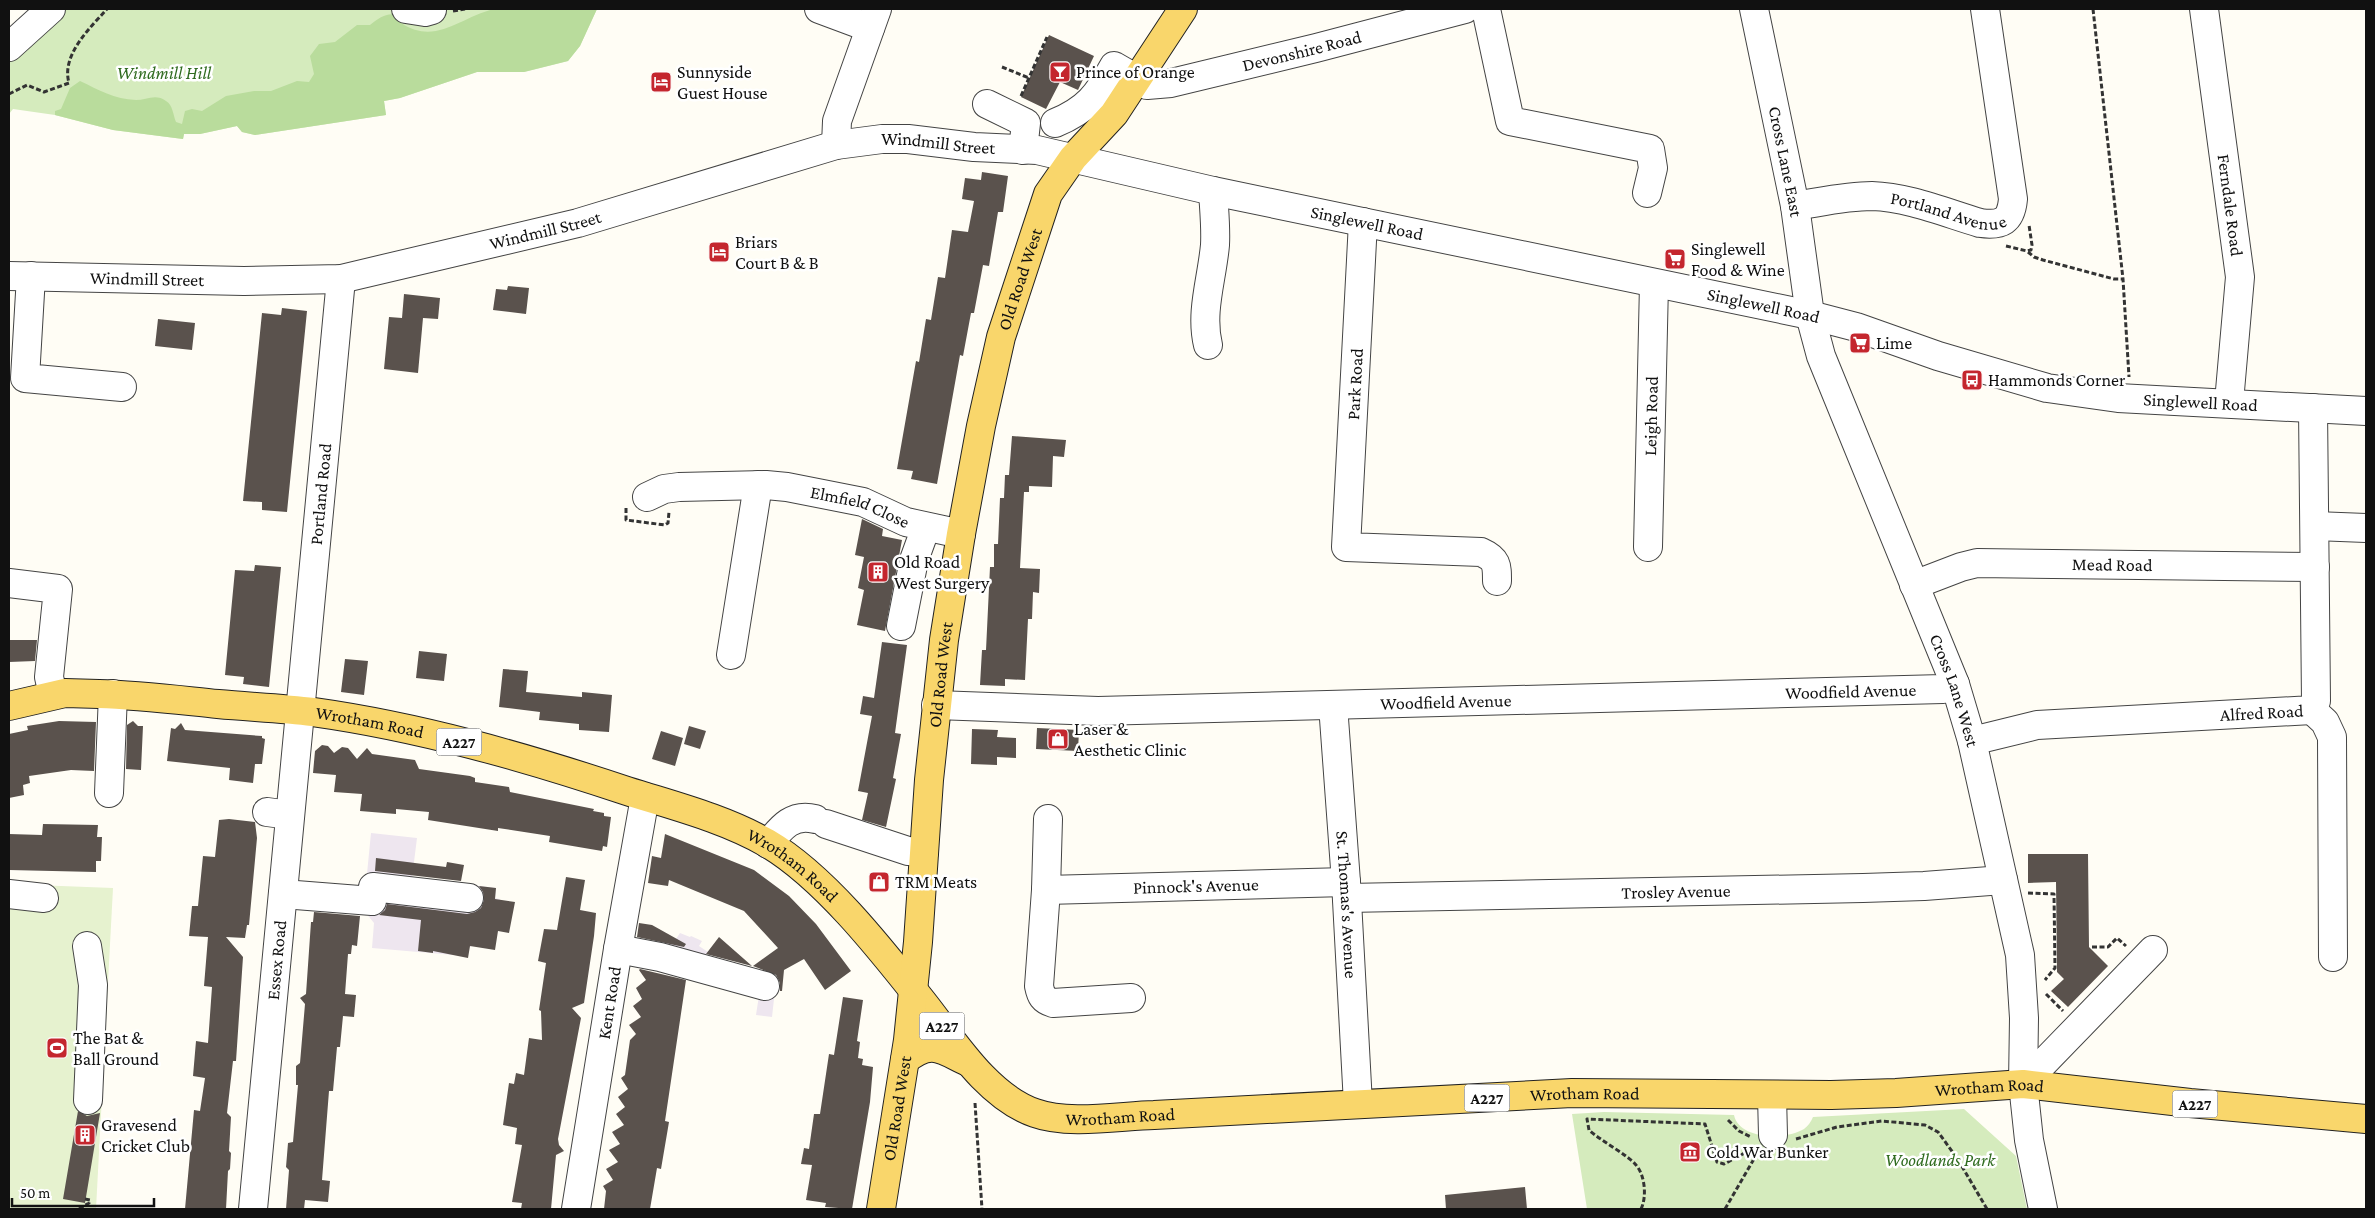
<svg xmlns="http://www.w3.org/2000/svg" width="2375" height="1218" font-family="'Crimson Pro',serif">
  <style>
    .industrial { fill: #eee6ef }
    .green { fill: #d5ebbd }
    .forest { fill: #b9dc9c }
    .pitch { fill: #e6f2cf }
    .building { fill: #5a524d }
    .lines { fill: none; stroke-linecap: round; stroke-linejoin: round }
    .minor-casing { stroke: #444; stroke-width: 30 }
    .major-casing { stroke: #222; stroke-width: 30 }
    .path { stroke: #333; stroke-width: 3; stroke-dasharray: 5 2.5; stroke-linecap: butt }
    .minor { stroke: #fff; stroke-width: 28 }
    .major { stroke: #f9d66b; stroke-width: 28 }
    .labels { text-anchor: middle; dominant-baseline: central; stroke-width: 5; stroke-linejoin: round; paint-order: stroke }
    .shield { fill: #fff; stroke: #585858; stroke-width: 1 }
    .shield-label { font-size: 16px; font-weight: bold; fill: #111 }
    .street-label { font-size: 18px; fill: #111; stroke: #fff }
    .poi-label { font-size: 18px; fill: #111; stroke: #fff; text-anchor: start }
    .park-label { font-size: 18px; font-style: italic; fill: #2f6b1f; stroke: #fff }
  </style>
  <rect width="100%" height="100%" fill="#fffdf5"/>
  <path class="industrial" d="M371,833L417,838L412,878L496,888L495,898L500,899L494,930L475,927L472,946L453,955L372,948L374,923L366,913L365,894Z
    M657,931L676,939L680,933L690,937L691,936L702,941L699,946L708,952L705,956L775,990L772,1017L756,1015L760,989L653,943Z"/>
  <path class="green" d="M59,9H597L580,46L568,61L524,72H477L400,98L384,101L386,115L255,135L242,132L237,126L200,134H184L183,139L113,130L55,115L13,109L9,114V58Z
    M1964,1109L2016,1156L2027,1209H1587L1572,1114L1604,1112L1734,1115C1739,1140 1786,1140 1804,1129C1808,1126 1811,1122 1813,1117Z"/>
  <path class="forest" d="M494,9H597L580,46L568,61L524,72H477L400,98L384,101L386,115L255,135L242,132L237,126L200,134H184L183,139L113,130L55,115V111L61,109L70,88L80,81C99,90 114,99 136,100C146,100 156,93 166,101C173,105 173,115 176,122L182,124L185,111L192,109L202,111L226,96L254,91H271L297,81L309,82L314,74L310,56L319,44L335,42L357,25H370C379,18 388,11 400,16L401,23C436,46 460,17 494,9Z"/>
  <path class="pitch" d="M9,884L113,888L96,1209H9Z"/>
  <path class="building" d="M1049,35L1094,56L1078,90L1060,82L1046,109L1021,97Z
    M982,172L1008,176L1003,212H998L989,266L983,265L974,313H971L963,356L960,355L937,484L911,479L913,471L897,469L916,361L919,362L926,319L931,320L938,277L945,278L952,230L968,232L974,201L962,199L965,178L981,180Z
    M508,286L529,288L526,314L493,310L496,289L507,290Z
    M404,294L440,298L438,319L423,318L418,373L384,369L389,317L402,318Z
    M282,308L307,311L287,512L262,510V502L243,501L262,313L281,315Z
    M158,319L195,323L192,350L155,346Z
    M1012,436L1066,440L1064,457L1053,456L1052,487L1029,486V492H1024L1020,568L1040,569L1039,593L1033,592L1032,619H1028L1025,680L1005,679V686L980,685L982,650H986L990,567H994V544H998L1000,498H1004L1005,475H1009Z
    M862,519L883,529L882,536L902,540L885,631L857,625L864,590L858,588L864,557L855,555Z
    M255,565L281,567L269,687L243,684L244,677L225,675L235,570L254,571Z
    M9,640H37L35,661L9,662Z
    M882,642L907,645L895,733L901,734L893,778L896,779L886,827L862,820L868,793L858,791L872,716L860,714L863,696L874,698Z
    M419,651L447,654L444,681L416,678Z
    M345,659L368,661L364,695L341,692Z
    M503,669L528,671L526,692L582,697V692L612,695L609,732L579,730V724L539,720L540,712L499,707Z
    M59,721L96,722L94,771L71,770L29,776L30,783L23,785L24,795L9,798V734L28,730L27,726Z
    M133,721L138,726H143L141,770L126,769L127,725Z
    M181,723L185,730L262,736V738L265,739L262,764H255L253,783L229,780L230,768L167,761L171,728L175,729Z
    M689,726L706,731L700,749L684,744Z
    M1037,728L1079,730L1078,751L1036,749Z
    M972,729L998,730L997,737L1016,738V758L997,757V765L971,764Z
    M661,731L683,738L675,766L652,759Z
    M322,745L328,746L334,753L342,747L348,748L357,759L367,748L372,754L415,760L419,769L470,776L475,778V782L509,787L510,792L594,809L593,811L604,813V816L611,817L607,847L603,846L602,851L549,842L550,836L498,828V831L428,820L429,812L396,809V814L360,811L362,794L334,792L336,775L313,773L315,751Z
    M229,819L255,822L257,838L249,925H247L245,938L226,937L243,957L236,1061H233L227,1113L231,1117L229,1151L231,1153L230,1169L228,1171L226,1209H185L194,1110L200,1111L205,1078L193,1076L196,1041L208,1043L212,987L204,986L208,937L189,936L192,906H198L203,856L215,857L219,820Z
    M43,824L98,825L97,837H102L101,861H96V872L9,870V834L42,835Z
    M665,834L754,870L789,896L816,924L851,971L825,990L804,959L784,970L782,991H780V983L776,975L753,966L778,948L744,911L669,880L668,886L648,883L652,856L661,858Z
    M2028,854H2088L2089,947L2108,966L2068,1007L2051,991L2064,979L2057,972L2056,882L2028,883Z
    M376,858L446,867L447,862L464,865L461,881L375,871Z
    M566,877L585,880L580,910L596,913L594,936L584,1003L572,1008L581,1018L558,1139L559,1145L564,1151L556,1155L551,1209H521L522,1203L512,1202L522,1145L515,1144L517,1128L503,1125L509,1083L514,1084L516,1073L524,1075L529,1038L542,1040L541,1011L539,1010L546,963L538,961L544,929L557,930Z
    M479,886L496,888L495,899L515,902L509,933L498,931L495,950L470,946L468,958L433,951V953L418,951L421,920L379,915L385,910L387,904L467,914L475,912L481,908L484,900L483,892Z
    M314,912L360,916L357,946L352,945L351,954H348L345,994L356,995L354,1017L343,1016L340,1047H337L333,1091H329L322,1180L330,1181L328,1202L305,1200L304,1209H286L289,1170L286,1167L288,1143L293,1142L298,1085H296V1066L300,1063L305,1004L300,998L306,994L311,922H313Z
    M639,923L652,925L686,944L684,947L637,937Z
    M719,937L752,966L706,954Z
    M640,969L686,980L665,1121L669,1122L661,1169L657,1168L650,1209H604L606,1191L603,1186L613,1180L606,1169L618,1162L609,1150L620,1144L612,1132L624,1125L616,1114L625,1107L618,1097L628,1089L621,1078L625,1075L630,1040L636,1034L629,1025L641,1017L633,1006L642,999L636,988L646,980L639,970Z
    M843,997L863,1000L857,1041L860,1042L858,1058L863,1059L862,1065L873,1067L870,1102L852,1209L825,1207L826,1203L806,1200L812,1165L801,1164L804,1148L809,1149L814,1114H820L829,1054L834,1055Z
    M78,1111L87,1116L100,1113L85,1203L63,1199Z
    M1525,1187L1527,1209H1446L1445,1195Z"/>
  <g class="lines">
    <g class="minor-casing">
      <g id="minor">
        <path d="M406,9L425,12L432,10"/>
        <path d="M819,9L870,28"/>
        <path d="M1486,9L1510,121L1650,149L1653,168L1647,193"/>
        <path id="s1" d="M1754,9L1795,206L1810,315L1821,356L1955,684L1972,741L2020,955L2024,1018L2023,1084L2029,1140L2043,1209"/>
        <path id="s2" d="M2204,9L2240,277L2229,402"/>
        <path d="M9,47L51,9"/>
        <path d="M987,104L1026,123L1023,150"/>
        <path id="s3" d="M1055,123C1087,110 1098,95 1114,66L1147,85L1171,83L1316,48L1465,9"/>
        <path d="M836,145L837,121L877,9"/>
        <path id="s4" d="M1795,206C1821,202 1846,196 1872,196C1908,197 1946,213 1980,223C2002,226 2011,221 2013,199L1985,9"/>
        <path d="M1363,222L1346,547L1481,552C1497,559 1497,565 1497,581"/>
        <path id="s5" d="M9,276L244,281L341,279L578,223L836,145L882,139H908L974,147L1037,150L1213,191L1810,315L1856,327L1938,356L2047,388L2118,398L2366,411"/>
        <path d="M31,276L25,378L122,387"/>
        <path d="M1208,345C1200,312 1212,279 1215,245C1216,227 1214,209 1213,191"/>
        <path id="s6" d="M647,497L664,489L679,487L766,485L787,487L863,502L906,522L961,534"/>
        <path d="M2315,526L2366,528"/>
        <path id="s7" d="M1648,547L1654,284"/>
        <path d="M9,583L58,589L49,677L53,695"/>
        <path id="s8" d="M1914,585L1961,567L1977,563L2315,567"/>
        <path d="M901,626L914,560L926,527"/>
        <path d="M731,655L758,485"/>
        <path id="s9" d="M936,705L1098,711L1943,689L1955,684"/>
        <path id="s10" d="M1333,705L1346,882L1358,1104"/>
        <path d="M2312,710L2325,722L2332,737L2333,957"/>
        <path id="s11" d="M1972,741L2037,725L2312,710L2316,701L2313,408"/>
        <path d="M109,793L113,694"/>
        <path d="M267,812L290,815"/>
        <path d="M1048,819L1046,890L1039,986C1041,996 1043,1000 1053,1003L1131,998"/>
        <path d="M826,824L908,851L924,852"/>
        <path d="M768,844C781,828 792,813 815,819"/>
        <path id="s12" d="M1046,890L1346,882"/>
        <path d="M9,894L44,898"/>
        <path d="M283,894L372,901L373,887L469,898"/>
        <path id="s13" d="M1347,898L1863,888L1924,886L2003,880"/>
        <path d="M87,946L93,985L88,1100"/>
        <path d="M618,949L660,957L765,986"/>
        <path d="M2023,1084L2153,950"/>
        <path d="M1772,1096L1773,1135"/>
        <path id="s14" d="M253,1209L341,279"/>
        <path id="s15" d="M576,1209L618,949L645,797"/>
      </g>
    </g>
    <g class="major-casing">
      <g id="major">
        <path id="s16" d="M9,706L65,693L99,694C139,695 178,700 218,704C250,707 282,708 313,712C420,727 525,757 627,791C674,806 723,818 767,843C825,877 883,952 925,1005C954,1042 988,1097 1035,1113C1068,1125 1119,1116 1154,1115L1572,1093L1831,1095L1896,1093L2023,1084L2190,1103L2366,1119"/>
        <path d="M905,1060C932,1039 940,1049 968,1062"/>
        <path id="s17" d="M881,1209L908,1040L918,942L929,780L944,640L961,534L981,426L1001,337L1048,194L1073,158L1114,114L1183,9"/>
      </g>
    </g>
    <path class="path" d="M2093,9L2123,279L2129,377
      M453,11L465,9
      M1002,67L1029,78
      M9,94L27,85L44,92L69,83C61,55 90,28 107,9
      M1021,96L1047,37
      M2006,246L2027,251L2031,250L2032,245L2029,225
      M2028,252L2034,257L2043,260L2114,279H2123
      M626,508V520L665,525L668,523L669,512
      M2028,893L2054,894L2055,968L2045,980
      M2092,947H2108L2117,938L2126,946
      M2046,994L2063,1011
      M975,1103L982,1209
      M1728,1120L1739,1131L1751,1137
      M1796,1139L1837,1127L1882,1121L1925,1125L1938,1132L1957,1158L1987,1209
      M79,1209L89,1203L90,1200L85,1199
      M1641,1209C1647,1197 1645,1175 1636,1165C1628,1155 1601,1141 1589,1130L1587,1119L1705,1124L1717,1162L1724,1164L1756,1147
      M1725,1209L1758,1152"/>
    <use href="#minor" class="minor"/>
    <use href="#major" class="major"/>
  </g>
  <defs>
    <g id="bar-square" transform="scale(1.125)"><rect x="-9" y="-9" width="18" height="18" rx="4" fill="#c4262e" stroke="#fff"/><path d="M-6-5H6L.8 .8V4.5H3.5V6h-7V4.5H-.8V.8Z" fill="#fff"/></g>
    <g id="hotel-square" transform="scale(1.125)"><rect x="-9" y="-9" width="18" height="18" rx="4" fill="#c4262e" stroke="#fff"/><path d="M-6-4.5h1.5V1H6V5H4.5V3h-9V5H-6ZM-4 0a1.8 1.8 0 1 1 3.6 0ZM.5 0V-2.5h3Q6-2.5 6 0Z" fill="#fff"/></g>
    <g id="supermarket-square" transform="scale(1.125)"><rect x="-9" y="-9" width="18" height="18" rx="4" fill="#c4262e" stroke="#fff"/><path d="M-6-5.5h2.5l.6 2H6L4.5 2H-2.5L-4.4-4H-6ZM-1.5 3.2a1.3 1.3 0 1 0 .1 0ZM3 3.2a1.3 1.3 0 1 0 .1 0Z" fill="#fff"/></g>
    <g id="bus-square" transform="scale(1.125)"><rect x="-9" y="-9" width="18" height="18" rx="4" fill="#c4262e" stroke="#fff"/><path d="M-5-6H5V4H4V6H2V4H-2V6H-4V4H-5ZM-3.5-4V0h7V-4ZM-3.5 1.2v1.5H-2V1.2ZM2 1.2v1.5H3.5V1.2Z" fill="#fff"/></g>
    <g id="building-square" transform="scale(1.125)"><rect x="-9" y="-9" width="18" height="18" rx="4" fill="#c4262e" stroke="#fff"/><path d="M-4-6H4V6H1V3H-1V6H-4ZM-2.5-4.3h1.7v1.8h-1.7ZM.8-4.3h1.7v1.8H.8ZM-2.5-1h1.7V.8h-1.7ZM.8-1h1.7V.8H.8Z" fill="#fff"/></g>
    <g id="shop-square" transform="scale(1.125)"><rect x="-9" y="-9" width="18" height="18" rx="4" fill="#c4262e" stroke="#fff"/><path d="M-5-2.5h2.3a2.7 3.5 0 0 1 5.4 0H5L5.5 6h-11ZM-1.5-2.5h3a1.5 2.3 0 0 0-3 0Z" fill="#fff"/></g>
    <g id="stadium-square" transform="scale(1.125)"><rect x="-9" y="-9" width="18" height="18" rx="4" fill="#c4262e" stroke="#fff"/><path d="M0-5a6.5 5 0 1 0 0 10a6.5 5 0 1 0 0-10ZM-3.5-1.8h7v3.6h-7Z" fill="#fff"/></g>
    <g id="museum-square" transform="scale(1.125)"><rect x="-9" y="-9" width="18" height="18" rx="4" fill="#c4262e" stroke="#fff"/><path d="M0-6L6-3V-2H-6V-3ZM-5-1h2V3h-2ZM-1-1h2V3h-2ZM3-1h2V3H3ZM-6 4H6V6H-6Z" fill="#fff"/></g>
  </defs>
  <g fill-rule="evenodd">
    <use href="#bar-square" x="1060" y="72"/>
    <use href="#hotel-square" x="661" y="82"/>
    <use href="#hotel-square" x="719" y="252"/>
    <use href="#supermarket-square" x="1675" y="259"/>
    <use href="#supermarket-square" x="1860" y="343"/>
    <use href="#bus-square" x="1972" y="380"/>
    <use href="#building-square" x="878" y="572"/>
    <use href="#shop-square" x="1058" y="739"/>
    <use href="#shop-square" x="879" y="882"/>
    <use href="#stadium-square" x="57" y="1048"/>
    <use href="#building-square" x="85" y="1135"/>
    <use href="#museum-square" x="1690" y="1152"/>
  </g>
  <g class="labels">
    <g class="shield">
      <rect x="436.5" y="728.5" width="45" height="27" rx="4"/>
      <rect x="919.5" y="1012.5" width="45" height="27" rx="4"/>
      <rect x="1464.5" y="1084.5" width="45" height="27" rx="4"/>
      <rect x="2172.5" y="1090.5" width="45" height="27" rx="4"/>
    </g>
    <g class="shield-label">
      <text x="459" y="742">A227</text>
      <text x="942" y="1026">A227</text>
      <text x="1487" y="1098">A227</text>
      <text x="2195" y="1104">A227</text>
    </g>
    <g class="street-label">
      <text stroke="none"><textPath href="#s3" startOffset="281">Devonshire Road</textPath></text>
      <text stroke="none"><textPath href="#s5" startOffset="948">Windmill Street</textPath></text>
      <text stroke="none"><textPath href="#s1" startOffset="156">Cross Lane East</textPath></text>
      <text stroke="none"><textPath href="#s4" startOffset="156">Portland Avenue</textPath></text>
      <text stroke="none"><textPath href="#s2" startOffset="198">Ferndale Road</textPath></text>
      <text stroke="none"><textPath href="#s5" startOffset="1385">Singlewell Road</textPath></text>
      <text stroke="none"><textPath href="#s5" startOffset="542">Windmill Street</textPath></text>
      <text stroke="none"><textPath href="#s5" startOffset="138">Windmill Street</textPath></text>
      <text stroke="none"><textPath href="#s17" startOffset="942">Old Road West</textPath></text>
      <text stroke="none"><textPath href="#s5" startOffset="1790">Singlewell Road</textPath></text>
      <text transform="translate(1355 384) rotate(-87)">Park Road</text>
      <text stroke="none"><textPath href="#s5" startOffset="2240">Singlewell Road</textPath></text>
      <text stroke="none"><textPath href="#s7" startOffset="131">Leigh Road</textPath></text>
      <text stroke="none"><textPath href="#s14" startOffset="718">Portland Road</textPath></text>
      <text stroke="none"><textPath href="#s6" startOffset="218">Elmfield Close</textPath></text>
      <text stroke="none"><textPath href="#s8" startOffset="202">Mead Road</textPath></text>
      <text stroke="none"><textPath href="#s17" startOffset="538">Old Road West</textPath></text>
      <text stroke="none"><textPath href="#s1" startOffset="714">Cross Lane West</textPath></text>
      <text stroke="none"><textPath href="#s9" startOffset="915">Woodfield Avenue</textPath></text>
      <text stroke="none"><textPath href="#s9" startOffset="510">Woodfield Avenue</textPath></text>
      <text stroke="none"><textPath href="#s11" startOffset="292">Alfred Road</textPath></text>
      <text stroke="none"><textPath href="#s16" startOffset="364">Wrotham Road</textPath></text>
      <text stroke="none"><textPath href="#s16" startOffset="814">Wrotham Road</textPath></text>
      <text stroke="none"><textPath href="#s12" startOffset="150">Pinnock's Avenue</textPath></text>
      <text stroke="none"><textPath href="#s13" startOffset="329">Trosley Avenue</textPath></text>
      <text stroke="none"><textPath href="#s10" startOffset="200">St. Thomas's Avenue</textPath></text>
      <text stroke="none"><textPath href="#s14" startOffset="250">Essex Road</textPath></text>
      <text stroke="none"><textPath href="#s15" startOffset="209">Kent Road</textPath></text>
      <text stroke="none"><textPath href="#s16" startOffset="2120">Wrotham Road</textPath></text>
      <text stroke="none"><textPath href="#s16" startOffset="1715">Wrotham Road</textPath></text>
      <text stroke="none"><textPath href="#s17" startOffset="102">Old Road West</textPath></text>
      <text stroke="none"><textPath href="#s16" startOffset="1250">Wrotham Road</textPath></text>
    </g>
    <g class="poi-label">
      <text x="677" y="72">Sunnyside<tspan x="677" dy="21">Guest House</tspan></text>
      <text x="1076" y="72">Prince of Orange</text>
      <text x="735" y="242">Briars<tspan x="735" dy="21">Court B &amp; B</tspan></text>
      <text x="1691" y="249">Singlewell<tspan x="1691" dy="21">Food &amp; Wine</tspan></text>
      <text x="1876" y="343">Lime</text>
      <text x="1988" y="380">Hammonds Corner</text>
      <text x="894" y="562">Old Road<tspan x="894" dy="21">West Surgery</tspan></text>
      <text x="1074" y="729">Laser &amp;<tspan x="1074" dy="21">Aesthetic Clinic</tspan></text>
      <text x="895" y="882">TRM Meats</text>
      <text x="73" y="1038">The Bat &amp;<tspan x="73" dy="21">Ball Ground</tspan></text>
      <text x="101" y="1125">Gravesend<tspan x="101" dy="21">Cricket Club</tspan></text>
      <text x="1706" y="1152">Cold War Bunker</text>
    </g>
    <g class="park-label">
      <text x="164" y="73">Windmill Hill</text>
      <text x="1940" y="1160">Woodlands Park</text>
    </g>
  </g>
  <rect width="2375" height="1218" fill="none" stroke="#111111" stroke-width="20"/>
  <path d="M12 1198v8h142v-8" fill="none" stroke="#111111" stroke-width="2.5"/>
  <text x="20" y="1198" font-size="15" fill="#111111" stroke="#ffffff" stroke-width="4" paint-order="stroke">50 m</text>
</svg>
